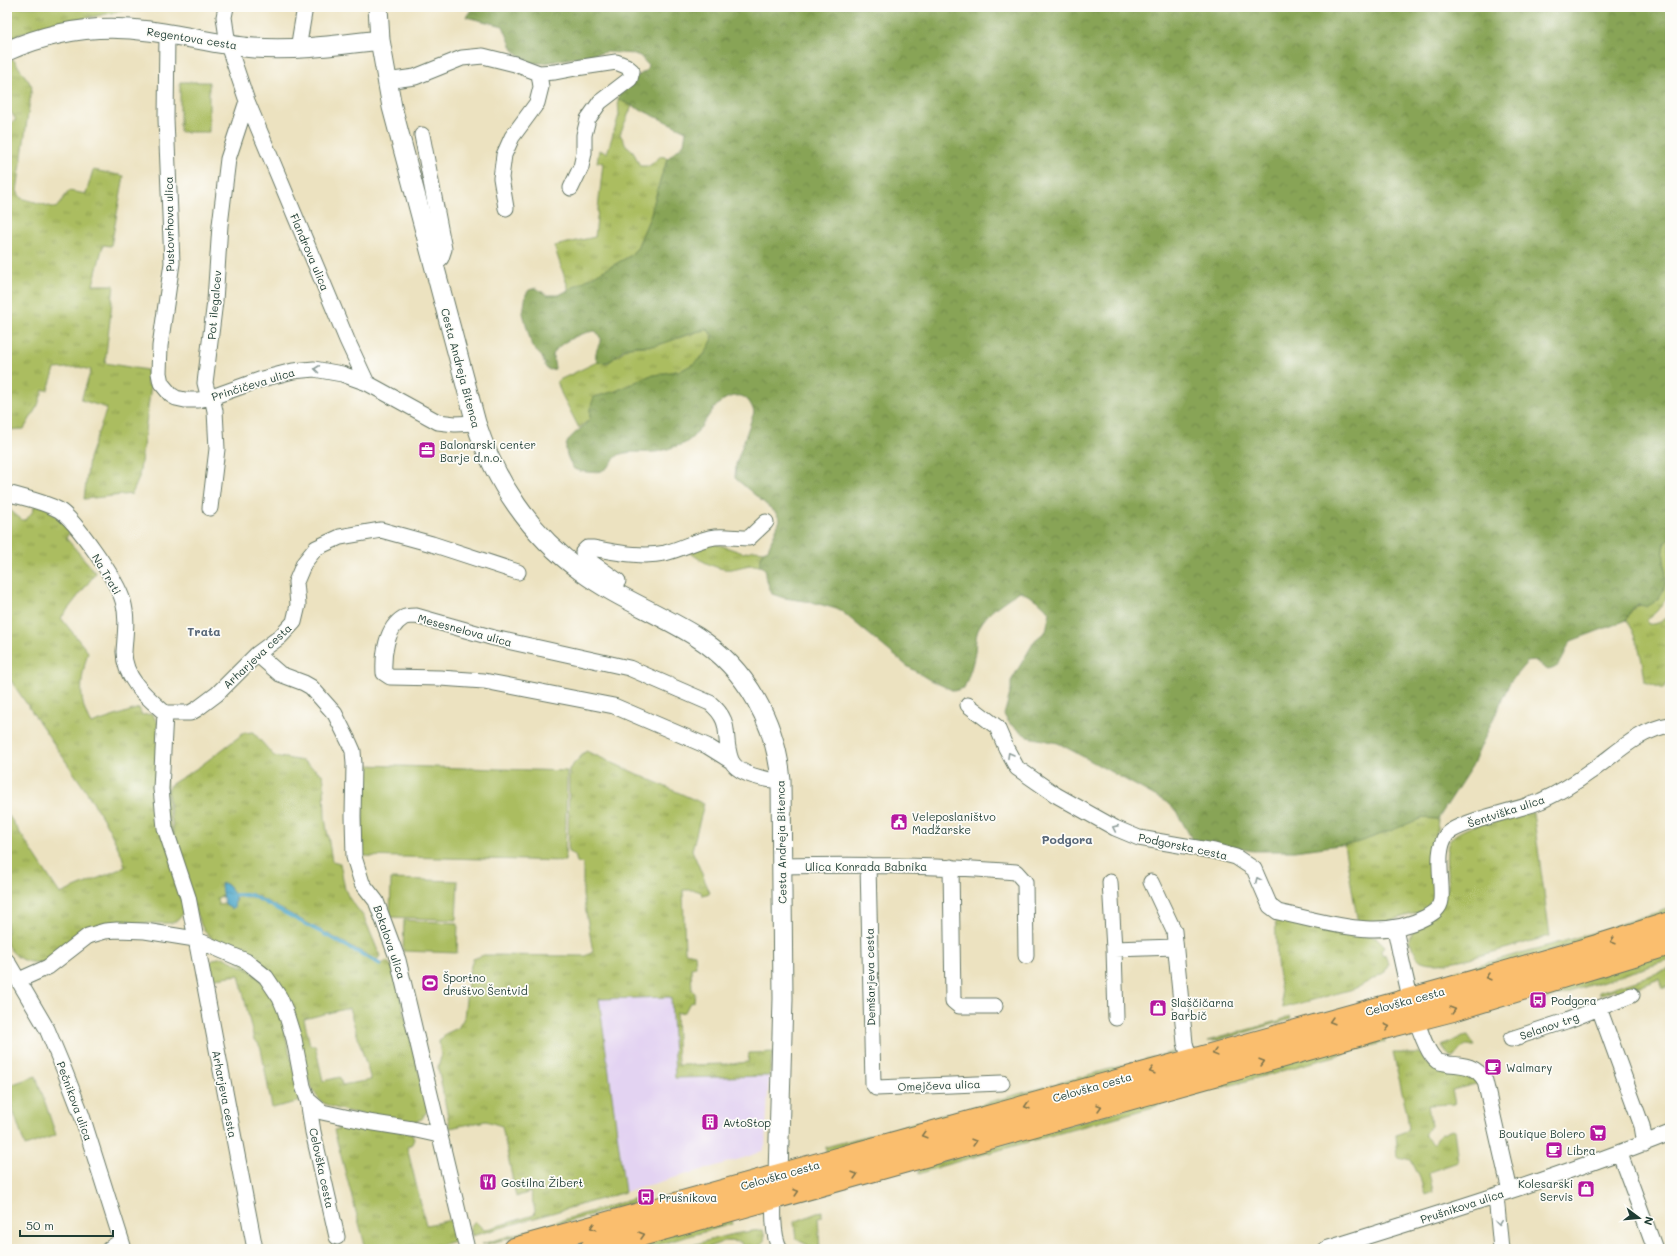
<svg xmlns="http://www.w3.org/2000/svg" width="1677" height="1256" font-family="Mali,sans-serif">
  <style>
    .built { fill: #e3d3f2 }
    .grass { fill: url(#grass-tufts); stroke: #657d4a; fill-rule: evenodd }
    .forest { fill: url(#forest-crowns); stroke: #547045 }
    .garden { fill: #abbd60; stroke: #657d4a }
    .water { fill: url(#water-ripples); stroke: #34717e }
    .lines { fill: none; stroke-linecap: round; stroke-linejoin: round }
    .stream { stroke: #4aa5c8; stroke-width: 3.5 }
    .minor-casing { stroke: #677765; stroke-width: 17 }
    .tertiary-casing { stroke: #677765; stroke-width: 21 }
    .primary-casing { stroke: #677765; stroke-width: 24 }
    .minor { stroke: #fff; stroke-width: 15 }
    .tertiary { stroke: #fff; stroke-width: 19 }
    .primary { stroke: #fabe6e; stroke-width: 22 }
    .oneway { stroke: #8f9e9a }
    .oneway2 { stroke: #82774e }
    .labels { text-anchor: middle; dominant-baseline: central; stroke-width: 3.5; stroke-linejoin: round; paint-order: stroke }
    .street-label { font-size: 11px; fill: #1f3d34; stroke: #fdfcf7 }
    .poi-label { font-size: 11px; fill: #1f3d34; stroke: #fdfcf7; text-anchor: start }
    .neighbourhood-label { font-size: 12px; font-weight: bold; fill: #586778; stroke: #fdfcf7 }
  </style>
  <defs>
    <pattern id="grass-tufts" width="24" height="20" patternUnits="userSpaceOnUse"><rect width="24" height="20" fill="#abbd60"/><path d="M3 7l-1-3M5 7V3M7 7l1-3M15 17l-1-3M17 17v-4M19 17l1-3" fill="none" stroke="#8b9b50"/></pattern>
    <pattern id="forest-crowns" width="20" height="18" patternUnits="userSpaceOnUse"><rect width="20" height="18" fill="#88a456"/><path d="M2 6a3 3 0 1 1 6 0M12 15a3 3 0 1 1 6 0" fill="none" stroke="#6f8748"/></pattern>
    <pattern id="water-ripples" width="26" height="14" patternUnits="userSpaceOnUse"><rect width="26" height="14" fill="#4aa5c8"/><path d="M2 4q2-2 4 0t4 0M15 11q2-2 4 0t4 0" fill="none" stroke="#3d88a3"/></pattern>
  </defs>
  <rect width="100%" height="100%" fill="#fdfcf7"/>
  <filter id="ink" filterUnits="userSpaceOnUse"><feTurbulence type="fractalNoise" baseFrequency=".025" numOctaves="2"/><feDisplacementMap in="SourceGraphic" scale="8" xChannelSelector="R" yChannelSelector="G"/><feConvolveMatrix kernelMatrix="1 2 1 2 8 2 1 2 1" color-interpolation-filters="sRGB"/></filter>
  <filter id="wash" filterUnits="userSpaceOnUse"><feTurbulence type="fractalNoise" baseFrequency=".012" numOctaves="4" result="noise"/><feDisplacementMap in="SourceGraphic" scale="16" xChannelSelector="R" yChannelSelector="G"/><feGaussianBlur stdDeviation="0.9" result="paint"/><feColorMatrix in="noise" values="0 0 0 0 0 0 0 0 0 0 0 0 0 0 0 0 0 1.4 0 .05"/><feComposite in="paint" operator="in"/></filter>
  <g filter="url(#wash)">
    <rect width="100%" height="100%" fill="#ece2c0"/>
    <path class="built" d="M671,997L675,1078L769,1076L765,1146L762,1151L747,1157L625,1192L599,999Z"/>
    <path class="grass" d="M7,7H127L122,11L56,24L21,34L7,40Z
      M13,59L32,86L17,191L21,198L56,208L69,191L86,194L93,170L124,176L111,246L103,245L93,285H114L105,363L147,370V384L151,385L139,478L132,494L84,499L89,458L107,408L81,400L91,370L79,367L55,369L48,390H43L38,405L24,429L7,430V125L16,120L7,106V62Z
      M618,99L632,106L620,134L626,145L633,151L640,166H649L661,156L668,158L661,177L650,217L637,248L630,256L569,290L554,246L595,237L603,163L597,162L599,150L607,153L619,115Z
      M708,330L713,336L712,341L704,355L693,364L682,370L649,376L616,391L595,397L590,409V419L579,428L561,393L557,381L597,362L608,363L629,347L658,345L699,331Z
      M7,497L10,498V510L22,520H26L33,511L35,505L45,507L72,529L66,538L96,573L61,618L88,652C81,677 77,700 91,724L139,708L142,715L152,714L158,723L184,905C183,915 181,919 172,923L116,924L45,962C27,964 17,960 7,945V813L60,894L125,867L122,856L108,827L86,791L7,675Z
      M1670,537V594L1657,611L1647,620L1648,624C1657,625 1663,621 1670,615V678L1664,689L1645,682C1643,659 1637,640 1627,620C1629,613 1632,609 1639,605L1644,606L1666,571C1663,559 1661,547 1670,537Z
      M708,541L743,553L754,550L763,551L759,566C750,563 740,568 731,569C719,571 701,561 692,554L691,550Z
      M253,732L274,756L303,761L323,775L324,782L325,818L332,861L340,863L345,889L349,898L364,917L380,956L377,960L259,897L251,893L234,894L227,884H221L223,896L217,898L218,904L224,903L229,908L236,902L235,897H251L285,913L380,965L387,961L393,967L428,1109L422,1119L413,1122C392,1119 338,1113 322,1102C316,1097 312,1088 309,1081L288,1003L211,938L202,927L196,913L170,824L167,796L170,785L199,767L244,733ZM349,1008L371,1080L342,1085L340,1077L323,1081L315,1045H310L304,1019Z
      M586,751L704,804L692,850L710,893L702,895L701,892L695,890H683L685,952L695,954L696,967L691,968L692,990L695,993L694,1001L689,1004L685,1012L676,1013L678,1065L730,1064L748,1062L749,1053L773,1052L769,1076L675,1078L671,997L599,999L625,1192L472,1236L470,1227L475,1221L484,1230L534,1215L535,1210L530,1192L516,1197L502,1126L486,1121L450,1128L438,1067L441,1057L439,1041L442,1039L445,1034L458,1028L464,1018L469,972L473,959L484,955L585,956L593,952L583,895V864L577,862L575,855L568,852L569,769Z
      M1533,812L1550,936C1525,942 1442,971 1422,961C1415,958 1414,950 1412,943H1409V937L1448,888C1448,874 1444,856 1449,842C1456,825 1515,815 1533,812Z
      M1422,818L1438,819L1435,854V897L1427,907L1423,911L1392,920L1372,924L1358,923L1344,845C1372,840 1396,827 1422,818Z
      M1670,908V916L1454,980L1452,974L1457,971L1582,936Z
      M1275,913L1377,938L1385,946L1382,950L1383,955L1385,954L1388,964L1385,972L1357,988L1283,1008L1277,963Z
      M1670,951V960L1544,1000L1543,996L1558,988Z
      M223,957L255,973L279,1008L301,1101L272,1108L261,1049L258,1043L254,1040L239,975L208,979L206,967L214,959Z
      M1670,969V985L1662,988L1659,979L1617,995L1615,989L1600,995L1599,992Z
      M1290,1016L1291,1019L1216,1041H1207L1278,1021Z
      M1383,1035L1385,1042L942,1166L919,1174L918,1170L926,1166Z
      M1468,1035L1475,1046H1464L1454,1058C1448,1055 1445,1053 1442,1046L1463,1036Z
      M1175,1051L1164,1061L826,1155V1147Z
      M1393,1053H1420L1426,1063L1431,1067L1468,1072L1480,1083L1452,1090L1455,1104L1428,1105L1431,1126L1424,1135L1433,1145L1440,1135L1454,1129L1458,1162L1429,1172L1433,1192L1425,1195L1420,1178L1411,1160L1398,1157L1396,1135L1409,1130L1407,1113Z
      M340,1125L370,1126L411,1133L414,1139L412,1144L407,1147L426,1225L451,1220L454,1222L458,1240L426,1249H366L334,1130L339,1129Z
      M640,1197L641,1201L488,1244H482Z
      M822,1211V1217L818,1218L820,1249L809,1246L796,1239L794,1222Z
      M732,1217V1224L643,1249H613Z
      M763,1230C769,1248 755,1248 742,1246L741,1242L725,1241L704,1249H681C708,1240 734,1232 763,1230Z"/>
    <path class="forest" d="M473,7H1670V537C1656,552 1671,571 1664,588C1662,595 1655,604 1647,606C1644,606 1641,605 1638,605C1632,607 1629,614 1627,620L1571,641C1562,653 1565,667 1548,670L1534,661L1527,662L1510,682L1472,766L1438,819L1422,818L1388,832L1356,843L1294,851H1253L1193,841L1176,811L1166,802L1058,743L1028,737L1010,724L1004,715L1011,690V681L1035,640L1046,631L1050,612L1037,600L1020,591C1006,600 986,612 979,628C975,636 976,644 975,652C973,665 969,676 964,688L954,691L928,679L907,666L840,610L812,602L784,598L772,594L765,576L766,571L763,567L759,566L763,551L768,549L780,520L776,513L735,478L736,464L754,412C751,403 746,394 735,396C711,399 706,428 688,441C685,444 680,445 677,446C670,448 663,451 656,452C646,453 635,451 625,453C616,454 614,460 609,466C600,475 585,473 574,469C555,439 573,439 590,419V409L594,397L616,391L649,376L682,370L693,364L704,355L712,341L713,336L708,330C690,331 674,341 657,345C648,347 638,344 629,347C615,352 615,365 597,362C593,353 599,347 601,339L596,331C585,331 555,343 553,356C553,360 555,365 555,369L550,370L546,368L542,357L532,347L523,313L526,294L529,290L536,288L547,295H559L630,256L637,248L650,217L661,177L668,158L684,144L686,131L618,99L619,90L624,84L646,71L648,65L640,56L634,54L607,52L545,63H530L513,50L503,26L466,17Z"/>
    <path class="garden" d="M180,82H209V132H180Z
      M364,765L567,771L565,861L362,856Z
      M391,879L458,881L456,920L390,917Z
      M404,920L458,923L457,953L403,951Z
      M36,1076L56,1135L25,1146L7,1092V1086Z"/>
    <path class="water" d="M224,883C233,887 237,898 234,907L232,909C222,905 222,893 221,884Z"/>
    <g class="lines">
      <path class="stream" d="M235,895H251L380,964"/>
    </g>
  </g>
  <g filter="url(#ink)">
    <g class="lines">
      <g class="minor-casing">
        <path id="minor" d="M226,7L224,17L228,45L247,101L347,340L367,383
          M167,34L166,119L172,263L160,346L159,373L161,383L171,395L176,398L185,400H198L212,397L262,379L293,371L314,369L342,374L367,383L438,422L455,424L476,423
          M298,49L305,7
          M539,73L555,72L576,68L616,62L626,66L632,71L630,79L600,102L588,119L584,135V153L581,167L571,188
          M386,81L415,77L462,58L483,56L515,64L539,73L541,87L537,103L512,137L504,155L501,178L506,208
          M422,135L444,249L441,258L433,265
          M7,493C24,498 43,501 59,510C76,521 117,580 123,601C128,618 125,635 124,652C124,679 147,697 165,713
          M210,508L217,449L215,411L212,397L207,391L205,383L215,301L220,225L228,159L247,101
          M609,590L618,581L585,558L583,552L587,548H592C616,552 641,558 665,553C682,549 698,539 715,537C726,536 738,538 749,538L766,522
          M257,654L280,674L304,683L311,687L335,714L349,742L353,751L354,764L353,816L354,857L362,883L376,901L398,960L467,1249
          M968,705L997,727L1006,748L1017,768L1056,795L1115,828L1139,838L1214,851L1236,857L1254,869L1270,906L1278,912C1326,922 1380,942 1426,917C1433,913 1440,909 1441,900C1443,881 1434,851 1447,834C1459,821 1520,810 1541,801C1558,793 1575,783 1590,772C1616,754 1638,730 1670,725
          M731,761L707,746L614,706L484,681L440,678L390,677L384,673C383,655 386,628 403,618C406,616 412,616 416,616L494,638L629,668L710,703C734,723 722,736 731,760C737,775 767,780 781,781
          M868,865L873,1084L876,1088L1002,1083
          M781,866C860,864 938,865 1016,872L1025,882L1026,956
          M951,867L953,1001L959,1006H995
          M1110,882L1114,949
          M1151,882L1174,931L1185,1043L1190,1060
          M1395,929C1401,956 1417,1046 1437,1061C1441,1063 1445,1063 1449,1064C1464,1065 1477,1066 1485,1081L1510,1191
          M7,961L47,1029L65,1072L82,1116L124,1249
          M19,980L48,967L88,936L105,931L117,930L145,931L195,939L246,961L266,977L280,998L285,1010L294,1039L303,1086L308,1100L322,1112L368,1122L412,1129L439,1135
          M1599,1008L1642,1126L1645,1144
          M1116,1018L1114,949L1175,947
          M1511,1039L1566,1021L1632,995
          M308,1100L313,1132L337,1237
          M1620,1154L1655,1249
          M775,1190C773,1205 772,1236 780,1249
          M1496,1196L1501,1249
          M109,1249L121,1241
          M255,1249L188,897L165,828L161,789L165,713H190L197,709L217,694L257,654L280,637L294,622L298,605L296,582L304,563L316,548L340,537L381,530L432,544L518,572
          M1326,1249C1442,1213 1557,1178 1670,1133"/>
      </g>
      <g class="tertiary-casing">
        <path id="tertiary" d="M378,7L380,40L392,107L476,423C495,482 531,535 581,571C617,598 659,613 697,637C747,669 776,723 781,781L783,999L778,1175
          M7,51C52,31 101,24 149,31C184,35 218,45 254,48C296,51 338,45 380,40"/>
      </g>
      <g class="primary-casing">
        <path id="primary" d="M514,1249L1447,989L1597,946L1670,923
          M591,1249L1376,1030L1453,1010L1670,944"/>
      </g>
      <use href="#minor" class="minor"/>
      <use href="#tertiary" class="tertiary"/>
      <use href="#primary" class="primary"/>
    </g>
    <defs><path id="oneway-chevron" d="M-2-3.5L2.5 0L-2 3.5" fill="none" stroke-width="1.6" stroke-linecap="round" stroke-linejoin="round"/></defs>
    <g class="oneway">
      <use href="#oneway-chevron" transform="translate(317 369) rotate(-173)"/>
      <use href="#oneway-chevron" transform="translate(1010 755) rotate(-120)"/>
      <use href="#oneway-chevron" transform="translate(1115 828) rotate(-156)"/>
      <use href="#oneway-chevron" transform="translate(1258 880) rotate(-114)"/>
      <use href="#oneway-chevron" transform="translate(1499 1223) rotate(84)"/>
    </g>
    <g class="oneway2">
      <use href="#oneway-chevron" transform="translate(1613 941) rotate(163)"/>
      <use href="#oneway-chevron" transform="translate(1488 977) rotate(164)"/>
      <use href="#oneway-chevron" transform="translate(1453 1010) rotate(-16)"/>
      <use href="#oneway-chevron" transform="translate(1332 1021) rotate(164)"/>
      <use href="#oneway-chevron" transform="translate(1387 1027) rotate(-14)"/>
      <use href="#oneway-chevron" transform="translate(1215 1053) rotate(165)"/>
      <use href="#oneway-chevron" transform="translate(1262 1062) rotate(-16)"/>
      <use href="#oneway-chevron" transform="translate(1152 1071) rotate(164)"/>
      <use href="#oneway-chevron" transform="translate(1027 1106) rotate(164)"/>
      <use href="#oneway-chevron" transform="translate(1099 1107) rotate(-16)"/>
      <use href="#oneway-chevron" transform="translate(924 1135) rotate(164)"/>
      <use href="#oneway-chevron" transform="translate(974 1142) rotate(-16)"/>
      <use href="#oneway-chevron" transform="translate(855 1175) rotate(-16)"/>
      <use href="#oneway-chevron" transform="translate(796 1192) rotate(-17)"/>
      <use href="#oneway-chevron" transform="translate(593 1227) rotate(164)"/>
      <use href="#oneway-chevron" transform="translate(642 1235) rotate(-16)"/>
    </g>
  </g>
  <defs>
    <g id="office-square" transform="scale(0.9)"><rect x="-9" y="-9" width="18" height="18" rx="4" fill="#b5179e" stroke="#fdfcf7"/><path d="M-6-3h4V-5.5h4V-3h4V5H-6ZM-1-4.5V-3h2v-1.5ZM-6 0V1H6V0Z" fill="#fff"/></g>
    <g id="civic-square" transform="scale(0.9)"><rect x="-9" y="-9" width="18" height="18" rx="4" fill="#b5179e" stroke="#fdfcf7"/><path d="M-.6-6.5H3V-4.5H.6V-3L4-1V1h2V6H-6V1h2V-1L-.6-3ZM-1.2 2.5V6h2.4V2.5Z" fill="#fff"/></g>
    <g id="stadium-square" transform="scale(0.9)"><rect x="-9" y="-9" width="18" height="18" rx="4" fill="#b5179e" stroke="#fdfcf7"/><path d="M0-5a6.5 5 0 1 0 0 10a6.5 5 0 1 0 0-10ZM-3.5-1.8h7v3.6h-7Z" fill="#fff"/></g>
    <g id="bus-square" transform="scale(0.9)"><rect x="-9" y="-9" width="18" height="18" rx="4" fill="#b5179e" stroke="#fdfcf7"/><path d="M-5-6H5V4H4V6H2V4H-2V6H-4V4H-5ZM-3.5-4V0h7V-4ZM-3.5 1.2v1.5H-2V1.2ZM2 1.2v1.5H3.5V1.2Z" fill="#fff"/></g>
    <g id="shop-square" transform="scale(0.9)"><rect x="-9" y="-9" width="18" height="18" rx="4" fill="#b5179e" stroke="#fdfcf7"/><path d="M-5-2.5h2.3a2.7 3.5 0 0 1 5.4 0H5L5.5 6h-11ZM-1.5-2.5h3a1.5 2.3 0 0 0-3 0Z" fill="#fff"/></g>
    <g id="cafe-square" transform="scale(0.9)"><rect x="-9" y="-9" width="18" height="18" rx="4" fill="#b5179e" stroke="#fdfcf7"/><path d="M-5.5-4.5H6V0H3Q3 3.5 0 3.5H-2.5Q-5.5 3.5-5.5 0ZM3-3.2v2h1.7v-2ZM-6 4.5H4V6H-6Z" fill="#fff"/></g>
    <g id="building-square" transform="scale(0.9)"><rect x="-9" y="-9" width="18" height="18" rx="4" fill="#b5179e" stroke="#fdfcf7"/><path d="M-4-6H4V6H1V3H-1V6H-4ZM-2.5-4.3h1.7v1.8h-1.7ZM.8-4.3h1.7v1.8H.8ZM-2.5-1h1.7V.8h-1.7ZM.8-1h1.7V.8H.8Z" fill="#fff"/></g>
    <g id="supermarket-square" transform="scale(0.9)"><rect x="-9" y="-9" width="18" height="18" rx="4" fill="#b5179e" stroke="#fdfcf7"/><path d="M-6-5.5h2.5l.6 2H6L4.5 2H-2.5L-4.4-4H-6ZM-1.5 3.2a1.3 1.3 0 1 0 .1 0ZM3 3.2a1.3 1.3 0 1 0 .1 0Z" fill="#fff"/></g>
    <g id="restaurant-square" transform="scale(0.9)"><rect x="-9" y="-9" width="18" height="18" rx="4" fill="#b5179e" stroke="#fdfcf7"/><path d="M-5-6h1v4h1v-4h1v4h1v-4h1v5L-1.5 .5V6h-2V.5L-5-1ZM5-6V6H3V1.5H1.5Q1.5-4 5-6Z" fill="#fff"/></g>
  </defs>
  <g fill-rule="evenodd">
    <use href="#office-square" x="427" y="450"/>
    <use href="#civic-square" x="899" y="822"/>
    <use href="#stadium-square" x="430" y="983"/>
    <use href="#bus-square" x="1538" y="1000"/>
    <use href="#shop-square" x="1158" y="1008"/>
    <use href="#cafe-square" x="1493" y="1067"/>
    <use href="#building-square" x="710" y="1122"/>
    <use href="#supermarket-square" x="1598" y="1133"/>
    <use href="#cafe-square" x="1554" y="1150"/>
    <use href="#restaurant-square" x="488" y="1182"/>
    <use href="#shop-square" x="1586" y="1189"/>
    <use href="#bus-square" x="646" y="1197"/>
  </g>
  <g class="labels">
    <g class="street-label">
      <text transform="translate(192 38) rotate(9)">Regentova cesta</text>
      <text transform="translate(169 224) rotate(-91)">Pustovrhova ulica</text>
      <text transform="translate(310 252) rotate(67)">Flandrova ulica</text>
      <text transform="translate(214 305) rotate(-85)">Pot ilegalcev</text>
      <text transform="translate(461 368) rotate(75)">Cesta Andreja Bitenca</text>
      <text transform="translate(253 384) rotate(-17)">Prinčičeva ulica</text>
      <text transform="translate(107 574) rotate(59)">Na Trati</text>
      <text transform="translate(465 630) rotate(15)">Mesesnelova ulica</text>
      <text transform="translate(257 656) rotate(-43)">Arharjeva cesta</text>
      <text transform="translate(1506 811) rotate(-18)">Šentviška ulica</text>
      <text transform="translate(781 842) rotate(-91)">Cesta Andreja Bitenca</text>
      <text transform="translate(1183 846) rotate(12)">Podgorska cesta</text>
      <text x="866" y="866">Ulica Konrada Babnika</text>
      <text transform="translate(390 942) rotate(71)">Bokalova ulica</text>
      <text transform="translate(870 977) rotate(-91)">Demšarjeva cesta</text>
      <text transform="translate(1405 1001) rotate(-15)">Celovška cesta</text>
      <text transform="translate(1549 1026) rotate(-19)">Selanov trg</text>
      <text transform="translate(939 1085) rotate(-2)">Omejčeva ulica</text>
      <text transform="translate(1092 1087) rotate(-16)">Celovška cesta</text>
      <text transform="translate(225 1094) rotate(79)">Arharjeva cesta</text>
      <text transform="translate(75 1101) rotate(70)">Pečnikova ulica</text>
      <text transform="translate(322 1168) rotate(78)">Celovška cesta</text>
      <text transform="translate(780 1175) rotate(-16)">Celovška cesta</text>
      <text transform="translate(1462 1206) rotate(-18)">Prušnikova ulica</text>
    </g>
    <g class="poi-label">
      <text x="440" y="444">Balonarski center<tspan x="440" dy="13">Barje d.n.o.</tspan></text>
      <text x="912" y="816">Veleposlaništvo<tspan x="912" dy="13">Madžarske</tspan></text>
      <text x="443" y="977">Športno<tspan x="443" dy="13">društvo Šentvid</tspan></text>
      <text x="1551" y="1000">Podgora</text>
      <text x="1171" y="1002">Slaščičarna<tspan x="1171" dy="13">Barbič</tspan></text>
      <text x="1506" y="1067">Walmary</text>
      <text x="723" y="1122">AvtoStop</text>
      <text x="1585" y="1133" text-anchor="end">Boutique Bolero</text>
      <text x="1567" y="1150">Libra</text>
      <text x="501" y="1182">Gostilna Žibert</text>
      <text x="1573" y="1183" text-anchor="end">Kolesarski<tspan x="1573" dy="13">Servis</tspan></text>
      <text x="659" y="1197">Prušnikova</text>
    </g>
    <g class="neighbourhood-label">
      <text x="204" y="631">Trata</text>
      <text x="1067" y="839">Podgora</text>
    </g>
  </g>
  <rect width="1677" height="1256" fill="none" stroke="#fdfcf7" stroke-width="24"/>
  <g transform="translate(1639 1218) rotate(106)" stroke="#fdfcf7" stroke-width="3" paint-order="stroke">
  <path d="M0-3L7 15L0 10L-7 15Z" fill="#1f3d34"/>
  <text y="-6" font-size="11" font-weight="bold" text-anchor="middle" fill="#1f3d34">N</text>
  </g>
  <path d="M20 1230v6h93v-6" fill="none" stroke="#1f3d34" stroke-width="2"/>
  <text x="26" y="1230" font-size="12" fill="#1f3d34" stroke="#fdfcf7" stroke-width="3" paint-order="stroke">50 m</text>
</svg>
